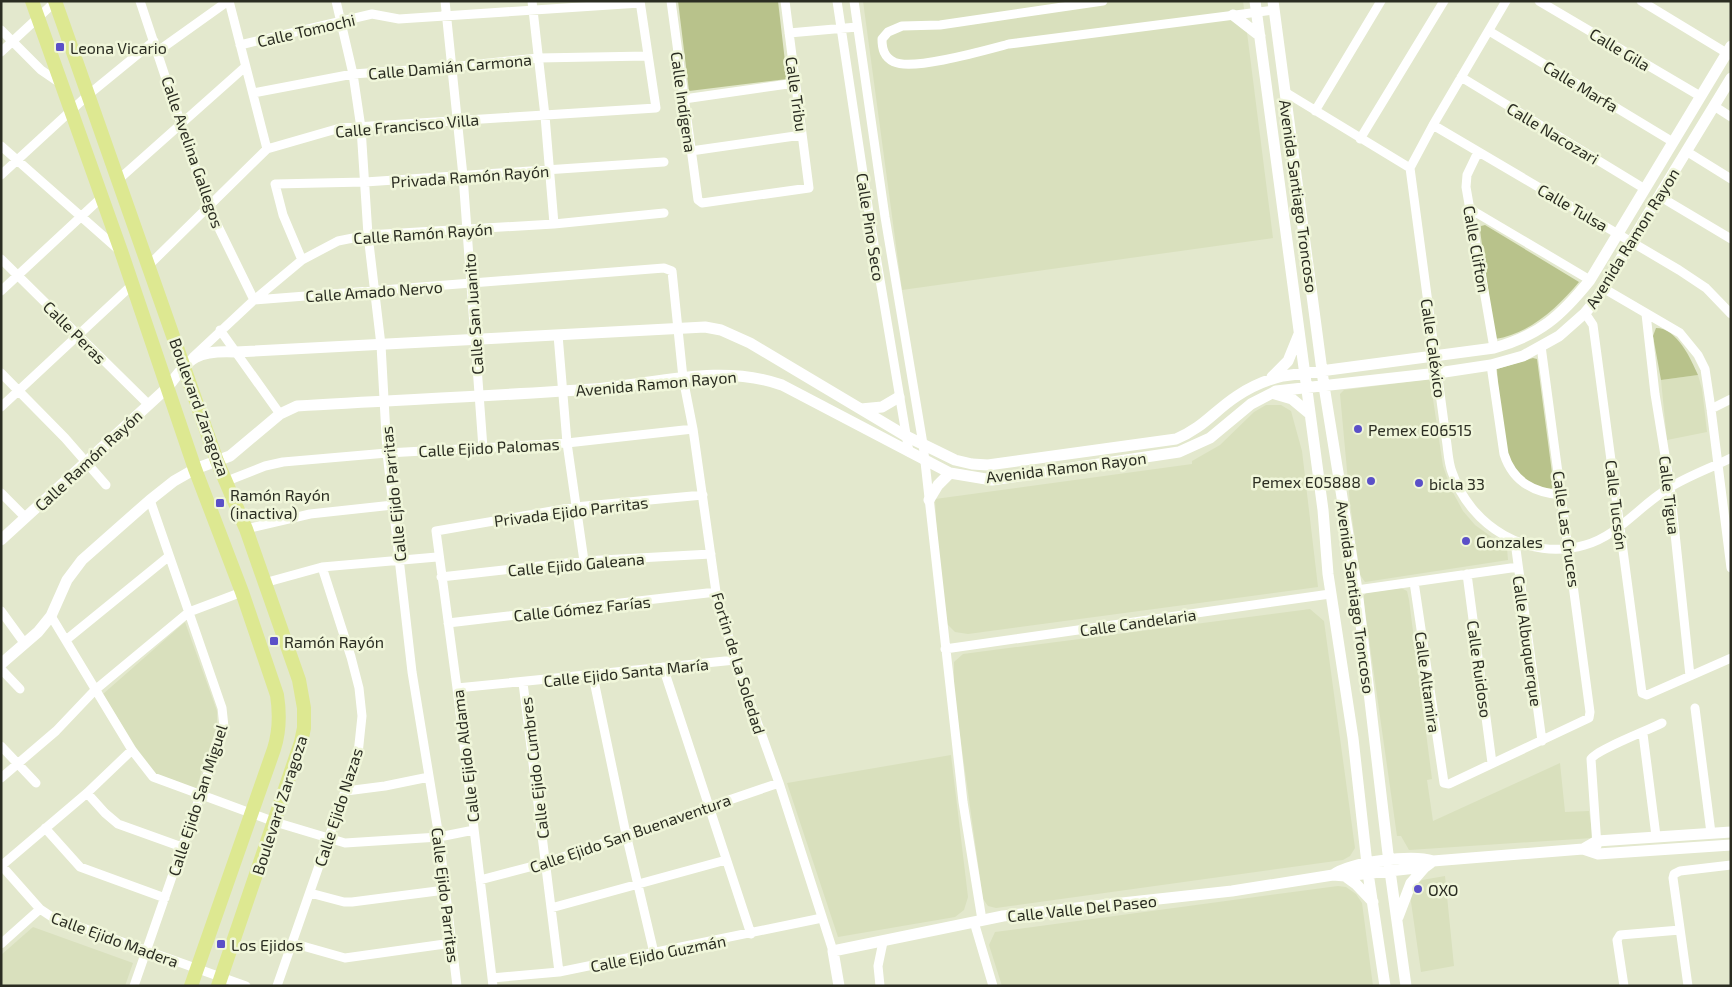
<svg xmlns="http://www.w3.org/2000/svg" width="1732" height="987" font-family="'Exo 2',sans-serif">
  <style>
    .built { fill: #d9e0bd }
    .green { fill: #b8c28b }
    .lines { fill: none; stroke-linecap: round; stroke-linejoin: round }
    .street { stroke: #fff; stroke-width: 9 }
    .secondary { stroke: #fff; stroke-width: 11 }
    .primary { stroke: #dde891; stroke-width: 14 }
    .poi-dot { fill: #5b50c8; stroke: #f0f6da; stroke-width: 2 }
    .labels { text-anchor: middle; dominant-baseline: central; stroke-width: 5; stroke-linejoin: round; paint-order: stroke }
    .street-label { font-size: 16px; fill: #2b2d22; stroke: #f0f6da }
    .poi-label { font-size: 16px; fill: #2b2d22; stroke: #f0f6da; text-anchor: start }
  </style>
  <rect width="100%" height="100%" fill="#e3e8cd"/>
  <path class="built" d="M863,1H1243L1273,238L902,290Z
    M1698,375L1702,389L1707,432L1667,440L1661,380Z
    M1430,379L1443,466L1451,489L1463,511L1475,525L1507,548L1508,560L1365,582L1360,575L1350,503L1340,394L1344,390Z
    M1266,405H1281L1291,411L1302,451L1318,587L968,634L955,632L947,624L937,536L935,499L1192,464V461L1220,445L1254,412Z
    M1401,588L1407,591L1409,600L1432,779L1427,780L1433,821L1560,763L1565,812L1589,811L1593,838L1409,850L1401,836H1397L1363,597L1366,593Z
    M1310,609L1324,621L1355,848L1350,856L1343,860L996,908L988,906L983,899L954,693V662L963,654Z
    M185,622L217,711V726L196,789L151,772L103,694Z
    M951,755L968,897L964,910L955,917L838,937L787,783Z
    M1445,876L1454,966L1421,972L1410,895L1414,886L1422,880Z
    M1338,886L1346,887L1356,894L1362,903L1373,986H1002L989,945L995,932Z
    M33,927L133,963L125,986H1V955Z"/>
  <path class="green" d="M678,1H778L787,79L689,91Z
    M1485,225L1579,282C1558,307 1530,334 1495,339L1480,230L1481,226Z
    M1656,328C1677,328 1691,359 1698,375L1661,380L1653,336Z
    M1533,358L1537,359L1554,488C1539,491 1523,482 1514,469C1503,453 1498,390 1497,369Z"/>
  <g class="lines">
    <path class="street" d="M140,1L209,208L254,300L664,268L672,271L683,378L693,429L716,592L735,660L779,783L833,951
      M229,1L267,149
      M336,1L353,74L361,128L368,235L381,345L387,453L412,672L439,837L457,986
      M445,1L463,176L483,448
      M532,1L545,116L554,224
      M671,1L698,200L702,203L809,188L785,1
      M837,1L871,226L909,452
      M854,1L885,217L923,444L963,802L982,920
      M1103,1L940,25L902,26L888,32L882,39C882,49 884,57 894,62C914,71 986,50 1009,44L1274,10
      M1506,1L1433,125L1410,168L1446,438C1448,449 1448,462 1452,472C1470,526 1528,562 1585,545C1618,536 1640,505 1669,488C1688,476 1711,468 1731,458
      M1539,1L1700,96
      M1641,1L1730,55
      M1,30L41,70L60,83
      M1489,31L1673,142
      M789,33L857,27
      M240,45L372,14L399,19L640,3
      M158,51L228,1
      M1,52L56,1
      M1461,77L1645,189
      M1285,92L1410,168
      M253,93L353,74L451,67L538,58L648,56
      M684,99L795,83
      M1714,106L1731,117
      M1315,111L1381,1
      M1433,125L1679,270L1706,288L1731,314
      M1360,139L1444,1
      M1,146L119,250
      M691,151L802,135
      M1686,151L1731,179
      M1478,152L1467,175L1466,187L1494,348
      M1,175L88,95L154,41
      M118,180L245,67
      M1659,196L1731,239
      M1470,209L1590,280
      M1,259L149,405
      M302,260L283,215L275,184L365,182L664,162
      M149,265L267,149L340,128L656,108L640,1
      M1603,288L1680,333L1698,355L1705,369L1711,409L1731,568
      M1,291L101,198
      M1585,313L1593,325L1642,693L1647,695L1731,658
      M1646,314L1655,394L1670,486L1690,676
      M220,330L280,414
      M558,335L567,443L584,561
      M193,357L254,300L302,260L338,241L368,235L554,224L664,213
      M1491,365L1504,454C1513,482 1534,493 1562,495
      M1,373L65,438L106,485
      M1,407L132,285
      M1711,409L1731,399
      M227,481L265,466L283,462L387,453L567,443L693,429
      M1,493L26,518
      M246,529L310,514L393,505
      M1515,542L1542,741
      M1467,574L1492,763
      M441,577L584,561L711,554
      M1414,582L1444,783L1449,784L1589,718L1590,712L1541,346
      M264,583L322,567L437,557
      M1357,590L1518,567
      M1,611L25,644
      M51,616L132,750L153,777L275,822L345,843L439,837L474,830
      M448,623L716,592
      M66,640L168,557
      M945,649L1330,594
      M663,667L751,934
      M1,669L20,689
      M593,676L626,834L654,953
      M523,683L559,972
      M457,688L735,660
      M1695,708L1711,833
      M1643,734L1656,836
      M1,746L36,783
      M1,778L56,731L95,690L189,612L242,592
      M346,791L385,786L429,777
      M87,793L105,813L118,824L182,847
      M45,828L80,867L165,898
      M1597,846L1591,759C1596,750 1649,730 1662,723
      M1,865L40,909L52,917L246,986
      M1,866L87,793L132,750
      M480,880L545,863L779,783
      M310,893L344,902H352L445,890
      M551,908L726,860
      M974,922L993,986
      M292,943L345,958L452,943
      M1,944L40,909
      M492,978L559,972L822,918
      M134,986L224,727L222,708L150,500
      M277,986L358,754L362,716L359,688L351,657L322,567
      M493,986L457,688L436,531L575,507L703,495
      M880,986L878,966L883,942
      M1624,986L1617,940L1620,935L1680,930
      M1688,986L1673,878L1674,874L1680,871L1731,865"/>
    <path class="secondary" d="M1255,1L1323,510L1328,574L1353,738L1368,873L1385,986
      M1273,1L1324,386L1357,590L1390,871L1406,986
      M1233,15L1260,36
      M1272,377L1288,361L1299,334
      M1275,394L1292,399L1310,414
      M861,409L882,407L899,397
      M929,500L938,485L950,473
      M1,540L168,387C190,357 197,350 236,352L705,327L721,330L750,343L906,436L955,460L972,464L988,465L1176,439C1203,428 1214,411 1237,396C1252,386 1266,380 1283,376L1494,348C1540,335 1561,316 1590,280L1731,46
      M1,664L38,632L51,616L67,580L82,560L150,500L174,481L195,469L230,456L280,414L297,406C396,400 495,396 593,389C655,384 721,363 782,385L950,473L992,480L1179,452L1210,438L1251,404L1276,391L1438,373L1491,365L1523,356L1559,336L1585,313L1595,301L1731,78
      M1583,849L1597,841L1731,832
      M1333,875C1351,862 1412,854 1433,861L1583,849L1598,854L1731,845
      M1345,876L1356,884L1373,902
      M1398,917L1411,883L1425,867
      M839,986L833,951L1003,916L1232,891L1333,875L1345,876L1425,867L1433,861"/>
    <path class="primary" d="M32,1L121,251L195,469L242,592L277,695C280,714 280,730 274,749L191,986
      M55,1L217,461L246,529L299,680L304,708V728L301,742L218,986"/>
  </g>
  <g class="poi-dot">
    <rect x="55" y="42" width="10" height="10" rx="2.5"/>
    <circle cx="1358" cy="429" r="5"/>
    <circle cx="1371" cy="481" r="5"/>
    <circle cx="1419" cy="483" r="5"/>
    <rect x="215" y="498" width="10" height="10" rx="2.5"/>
    <circle cx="1466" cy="541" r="5"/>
    <rect x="269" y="636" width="10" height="10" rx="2.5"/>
    <circle cx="1418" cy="889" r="5"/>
    <rect x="216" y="939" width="10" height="10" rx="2.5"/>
  </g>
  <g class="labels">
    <g class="street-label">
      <text transform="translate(306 30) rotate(-13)">Calle Tomochi</text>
      <text transform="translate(1620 49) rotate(31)">Calle Gila</text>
      <text transform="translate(450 66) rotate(-5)">Calle Damián Carmona</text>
      <text transform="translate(1581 86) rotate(31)">Calle Marfa</text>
      <text transform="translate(797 94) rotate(82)">Calle Tribu</text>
      <text transform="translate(684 102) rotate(82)">Calle Indígena</text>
      <text transform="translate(407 125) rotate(-5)">Calle Francisco Villa</text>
      <text transform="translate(1553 133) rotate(31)">Calle Nacozari</text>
      <text transform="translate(193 152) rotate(71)">Calle Avelina Gallegos</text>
      <text transform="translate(470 176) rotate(-4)">Privada Ramón Rayón</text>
      <text transform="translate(1299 196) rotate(82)">Avenida Santiago Troncoso</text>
      <text transform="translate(1573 207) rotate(30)">Calle Tulsa</text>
      <text transform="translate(871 227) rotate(81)">Calle Pino Seco</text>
      <text transform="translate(423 233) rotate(-4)">Calle Ramón Rayón</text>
      <text transform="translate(1632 238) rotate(-58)">Avenida Ramon Rayon</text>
      <text transform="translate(1477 249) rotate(80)">Calle Clifton</text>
      <text transform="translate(374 291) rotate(-4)">Calle Amado Nervo</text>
      <text transform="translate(473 314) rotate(-94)">Calle San Juanito</text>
      <text transform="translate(75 332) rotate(45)">Calle Peras</text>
      <text transform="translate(1434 348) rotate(82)">Calle Caléxico</text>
      <text transform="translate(656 383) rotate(-5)">Avenida Ramon Rayon</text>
      <text transform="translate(200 407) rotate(70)">Boulevard Zaragoza</text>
      <text transform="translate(489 447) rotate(-3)">Calle Ejido Palomas</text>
      <text transform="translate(88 460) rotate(-43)">Calle Ramón Rayón</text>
      <text transform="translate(1066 467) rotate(-7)">Avenida Ramon Rayon</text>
      <text transform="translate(393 494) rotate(-96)">Calle Ejido Parritas</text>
      <text transform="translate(1670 495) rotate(83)">Calle Tigua</text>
      <text transform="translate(1617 505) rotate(83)">Calle Tucsón</text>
      <text transform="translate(571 511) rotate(-7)">Privada Ejido Parritas</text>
      <text transform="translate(1567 529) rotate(82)">Calle Las Cruces</text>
      <text transform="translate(576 564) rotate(-5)">Calle Ejido Galeana</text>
      <text transform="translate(1356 597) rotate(82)">Avenida Santiago Troncoso</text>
      <text transform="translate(582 608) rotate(-6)">Calle Gómez Farías</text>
      <text transform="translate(1138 622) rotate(-8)">Calle Candelaria</text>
      <text transform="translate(1528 641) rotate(82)">Calle Albuquerque</text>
      <text transform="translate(739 663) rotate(73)">Fortin de La Soledad</text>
      <text transform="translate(1480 669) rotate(82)">Calle Ruidoso</text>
      <text transform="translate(626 672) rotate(-6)">Calle Ejido Santa María</text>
      <text transform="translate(1428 682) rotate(82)">Calle Altamira</text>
      <text transform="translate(465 756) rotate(-97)">Calle Ejido Aldama</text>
      <text transform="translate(534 768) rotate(-97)">Calle Ejido Cumbres</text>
      <text transform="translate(197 800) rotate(-72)">Calle Ejido San Miguel</text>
      <text transform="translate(279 805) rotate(-72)">Boulevard Zaragoza</text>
      <text transform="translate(338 807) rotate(-72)">Calle Ejido Nazas</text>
      <text transform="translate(630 833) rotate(-19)">Calle Ejido San Buenaventura</text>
      <text transform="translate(446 895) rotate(83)">Calle Ejido Parritas</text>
      <text transform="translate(1082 908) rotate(-6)">Calle Valle Del Paseo</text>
      <text transform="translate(115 939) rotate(20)">Calle Ejido Madera</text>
      <text transform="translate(658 953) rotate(-11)">Calle Ejido Guzmán</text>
    </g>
    <g class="poi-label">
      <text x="70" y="47">Leona Vicario</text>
      <text x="1368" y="429">Pemex E06515</text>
      <text x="1361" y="481" text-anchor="end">Pemex E05888</text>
      <text x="1429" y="483">bicla 33</text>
      <text x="230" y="494">Ramón Rayón<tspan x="230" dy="18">(inactiva)</tspan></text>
      <text x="1476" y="541">Gonzales</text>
      <text x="284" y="641">Ramón Rayón</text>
      <text x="1428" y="889">OXO</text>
      <text x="231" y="944">Los Ejidos</text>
    </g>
  </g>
  <rect width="1732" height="987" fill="none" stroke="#2b2d22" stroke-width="5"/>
</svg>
